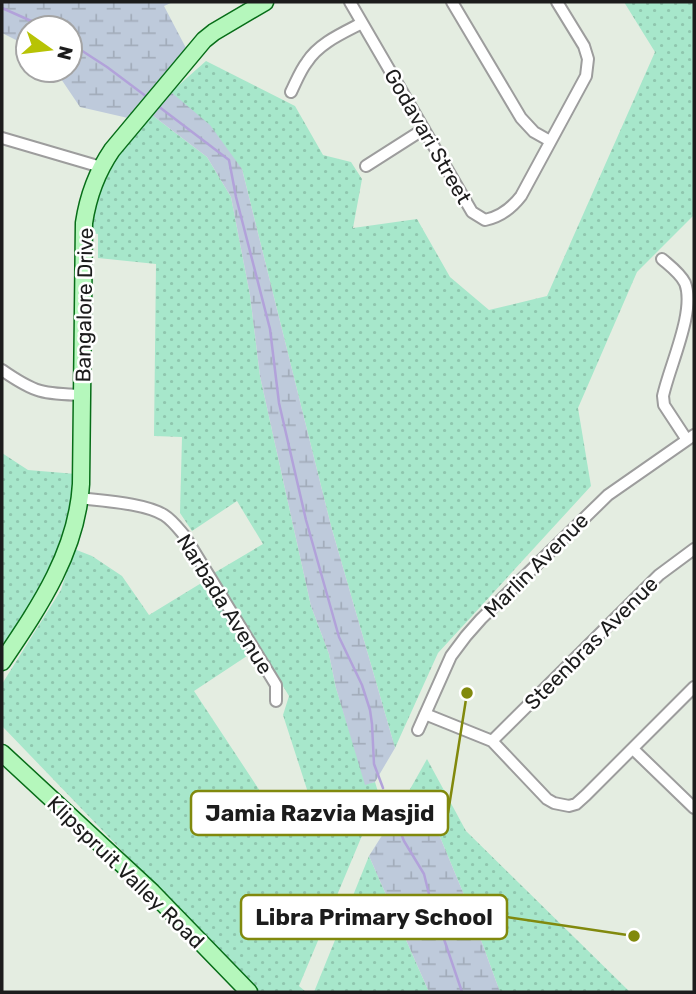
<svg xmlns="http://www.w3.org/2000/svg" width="696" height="994" font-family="Rubik,sans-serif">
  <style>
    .grass { fill: url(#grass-dots) }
    .wetland { fill: url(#wetland-marsh) }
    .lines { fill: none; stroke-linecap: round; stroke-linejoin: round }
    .stream { stroke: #b2a2da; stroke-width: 2.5 }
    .street-casing { stroke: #9d9d9d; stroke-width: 14 }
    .secondary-casing { stroke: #076e18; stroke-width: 19 }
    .street { stroke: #fff; stroke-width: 10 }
    .secondary { stroke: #b5f7bc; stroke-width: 16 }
    .labels { text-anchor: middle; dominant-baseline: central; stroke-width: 5; stroke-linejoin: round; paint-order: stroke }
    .street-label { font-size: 21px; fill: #1c1c1c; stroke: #fff }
    .leader { fill: none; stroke: #81890d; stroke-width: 2.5 }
    .callout-dot { fill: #81890d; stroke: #fff; stroke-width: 2.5 }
    .callout { fill: #fff; stroke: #81890d; stroke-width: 2.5 }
    .callout-label { font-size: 23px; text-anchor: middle; font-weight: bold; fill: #1c1c1c }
  </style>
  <defs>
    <pattern id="grass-dots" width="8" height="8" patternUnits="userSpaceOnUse" patternTransform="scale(1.75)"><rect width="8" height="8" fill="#a7e7cb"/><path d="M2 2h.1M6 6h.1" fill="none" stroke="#8fc6ae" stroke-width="1.8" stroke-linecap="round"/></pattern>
    <pattern id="wetland-marsh" width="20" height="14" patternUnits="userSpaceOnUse" patternTransform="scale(1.75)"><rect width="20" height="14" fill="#becadb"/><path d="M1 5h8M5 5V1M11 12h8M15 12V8" fill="none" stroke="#a3adbb"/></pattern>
  </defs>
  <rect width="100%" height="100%" fill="#e4ede1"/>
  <path class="grass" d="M624,2H694V215L637,272L578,408L591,486L438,653L395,748L331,526L242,169L171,92L206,61L295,106L323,155L351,162L362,179L353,228L417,219L450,277L489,310L547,296L655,52Z
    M152,115L207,157L231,197L250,295L260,376L311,606L329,654L336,688L366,784L375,782L379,795L299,986L306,992H258L2,726V684L61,590L74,549L92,556L122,576L149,615L203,582L253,652L194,691L260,791L308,814L312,805L283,715L289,696L214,573L263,544L237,501L192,531L180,513L182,437L154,436L156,264L98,258V234L90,233L93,208L108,166Z
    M2,453L28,470L76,474C71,510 63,545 47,578C35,602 17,624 2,646Z
    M427,759L466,831L630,992H500L467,902L440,837L400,807Z
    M369,856L429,992H314Z"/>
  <path class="wetland" d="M2,2H173L164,6L186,48L128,118L80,107L55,70H70V28H28V46L2,33Z
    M171,92L210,125L242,169L331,526L395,748L375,782L365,785L336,688L329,654L311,606L260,376L250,295L231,197L207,157L152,115Z
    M400,807L440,837L467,902L500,992H429L369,856Z"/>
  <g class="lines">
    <path class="stream" d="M2,8L47,28
      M70,43L107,67L147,97
      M158,106L229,160L236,197L270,329L279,403L306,520L339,637L362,685L370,710L372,724L374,764L383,788
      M390,806L404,841L424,874L430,898L462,992"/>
    <g class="street-casing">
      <path id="street" d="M350,2L472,212L485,220C500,217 511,209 521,196L586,76L588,59L584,46L557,2
        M452,2L521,118L534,132L550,141
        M291,92C296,82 300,71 307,62C319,43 343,33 362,23
        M2,138L101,167
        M366,166L424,129
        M662,259C670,266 680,273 685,283C696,311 669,367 663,396L664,405L687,440
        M2,370C35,393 43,394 83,395
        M80,498C103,501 144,503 164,515C172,520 178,528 184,535L276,685V701
        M425,714L492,741L547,799L554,803L569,806L576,804L586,795L694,687
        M418,730L451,656L466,636L481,619L608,495L694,435
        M492,741L659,575L694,549
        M633,749L694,808"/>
    </g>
    <g class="secondary-casing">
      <path id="secondary" d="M2,662C39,607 77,552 81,484L84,223C88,196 97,172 112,150L204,40L214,32L265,2
        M2,753L151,891L249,992"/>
    </g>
    <use href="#street" class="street"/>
    <use href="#secondary" class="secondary"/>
  </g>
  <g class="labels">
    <g class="street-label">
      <text transform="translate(428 136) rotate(60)">Godavari Street</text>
      <text transform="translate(84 305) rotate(-89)">Bangalore Drive</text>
      <text transform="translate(536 565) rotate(-45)">Marlin Avenue</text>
      <text transform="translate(225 604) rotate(58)">Narbada Avenue</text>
      <text transform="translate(591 643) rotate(-45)">Steenbras Avenue</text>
      <text transform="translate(126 872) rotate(44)">Klipspruit Valley Road</text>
    </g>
  </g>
  <path class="leader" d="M467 693L448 813M634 936L507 917"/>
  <g class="callout-dot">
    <circle cx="467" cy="693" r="7"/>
    <circle cx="634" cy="936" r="7"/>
  </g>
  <g class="callout">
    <rect x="191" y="791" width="257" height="44" rx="7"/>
    <rect x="241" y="895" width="266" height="44" rx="7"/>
  </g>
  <g class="callout-label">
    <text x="320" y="821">Jamia Razvia Masjid</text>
    <text x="374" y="925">Libra Primary School</text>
  </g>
  <rect width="696" height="994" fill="none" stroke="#1c1c1c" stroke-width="7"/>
  <g transform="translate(49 49) rotate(104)"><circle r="33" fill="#ffffff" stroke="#a4a4a4" stroke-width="2"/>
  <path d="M0-5L12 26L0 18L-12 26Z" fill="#b7c305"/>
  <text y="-10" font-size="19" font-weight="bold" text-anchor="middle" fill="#1c1c1c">N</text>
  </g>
</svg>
